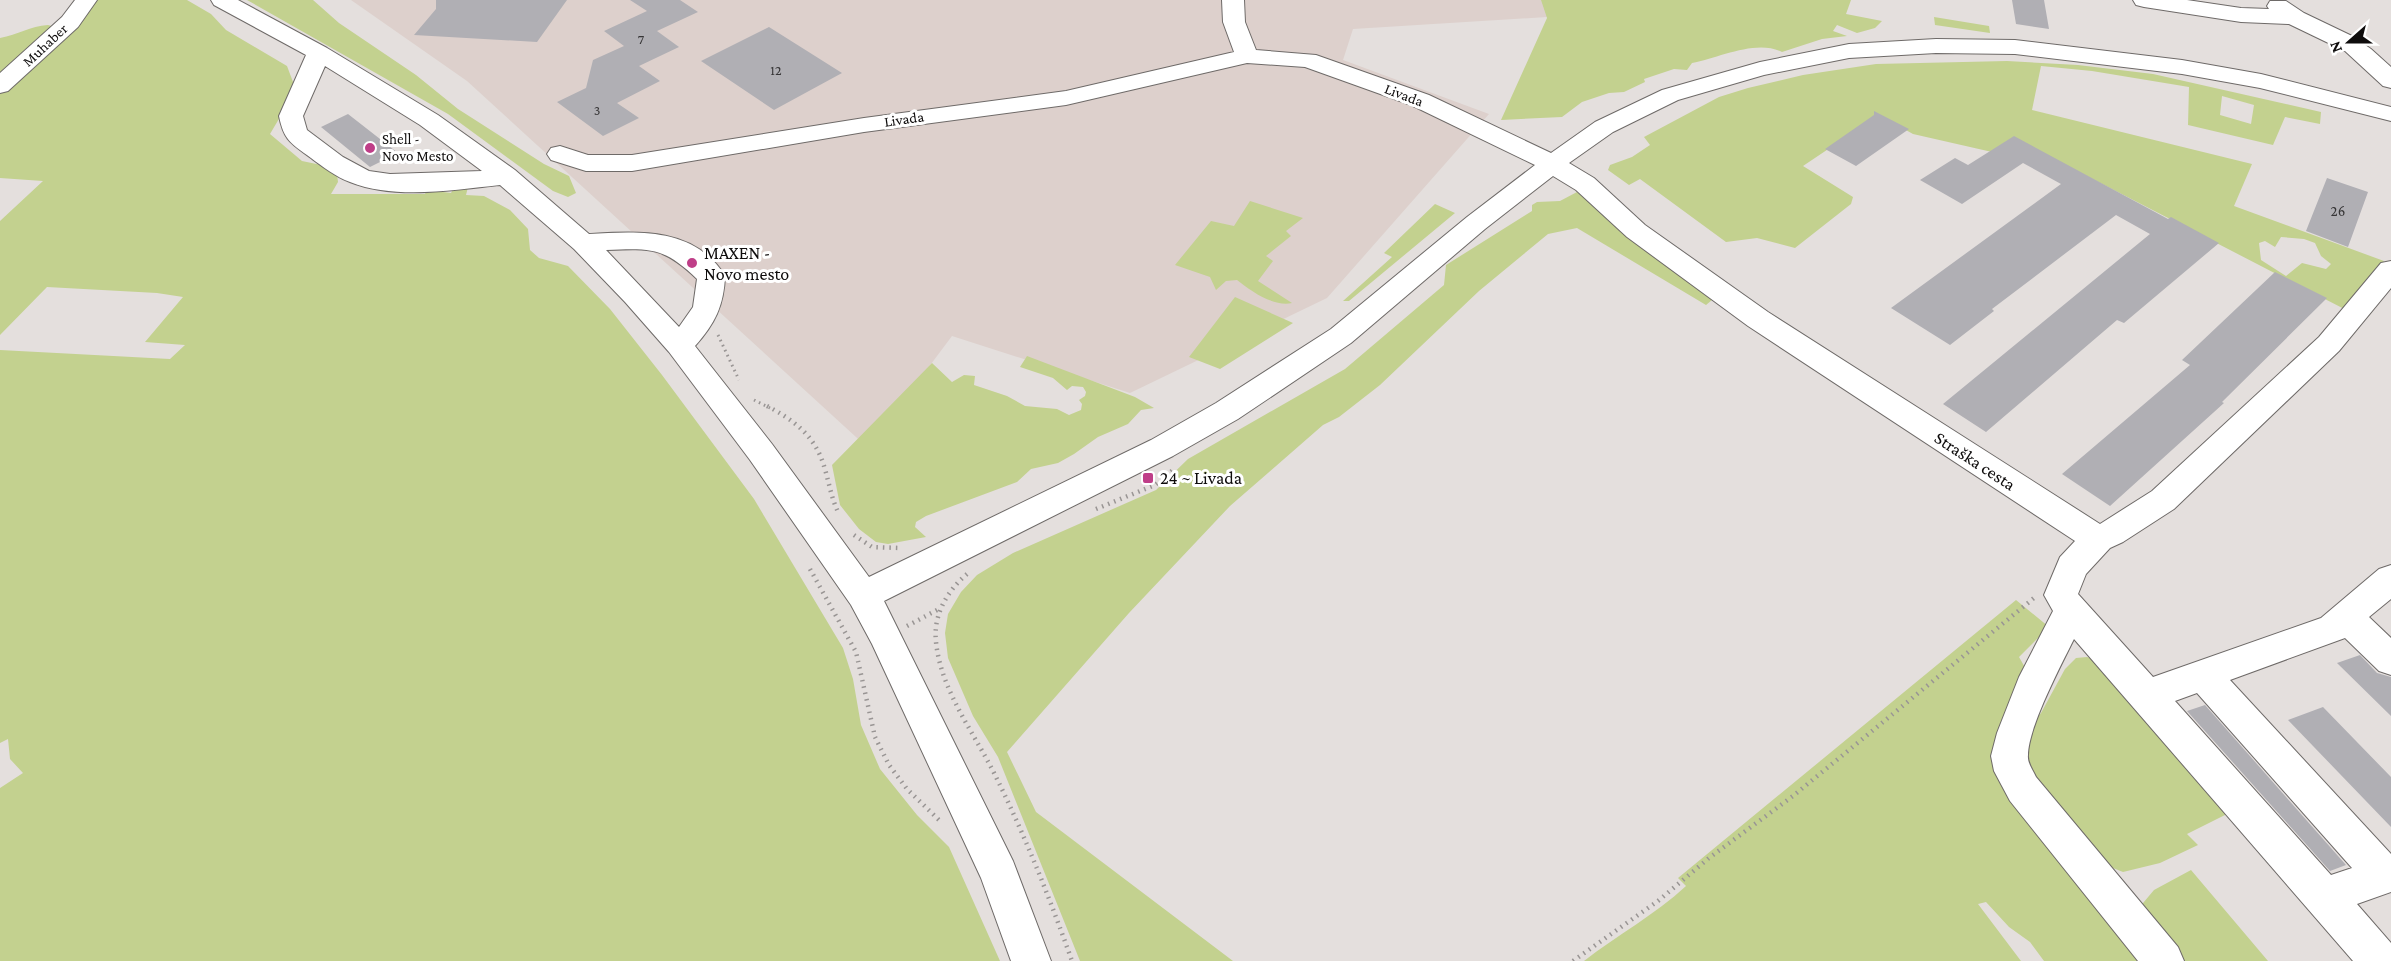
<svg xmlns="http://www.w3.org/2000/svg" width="2391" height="961" font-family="'Crimson Pro',serif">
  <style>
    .built { fill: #ddd0cc }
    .green { fill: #c3d18f; fill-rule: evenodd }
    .building { fill: #b0afb4 }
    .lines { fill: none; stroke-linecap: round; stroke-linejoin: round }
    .minor-casing { stroke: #6e6a68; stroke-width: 2 }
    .path-far1 { stroke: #999594; stroke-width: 3; stroke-dasharray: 1.5 4; stroke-linecap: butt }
    .path { stroke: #999594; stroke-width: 4.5; stroke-dasharray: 1.5 5; stroke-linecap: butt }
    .minor { fill: #fff; fill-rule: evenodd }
    .poi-dot { fill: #bf3e88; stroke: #fff; stroke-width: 2 }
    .labels { text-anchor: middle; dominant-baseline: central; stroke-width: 6; stroke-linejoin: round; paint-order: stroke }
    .far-number-label { font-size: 14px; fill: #363536 }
    .far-street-label { font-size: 15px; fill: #0e0c0c; stroke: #fff }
    .far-poi-label { font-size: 15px; fill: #0e0c0c; stroke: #fff; text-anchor: start }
    .number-label { font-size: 15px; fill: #363536 }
    .poi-label { font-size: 18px; fill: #0e0c0c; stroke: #fff; text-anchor: start }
    .street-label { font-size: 18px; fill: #0e0c0c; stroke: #fff }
  </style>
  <rect width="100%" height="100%" fill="#e4dfdd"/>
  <path class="built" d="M351,0H1546L1547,17L1353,29L1343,60L1489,114L1327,298L1130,393L952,336L868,448L467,81Z"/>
  <path class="green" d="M94,0H187L211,14L226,30L287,66L296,90L270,134L302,161L326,166L337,174L338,182L331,194H425L427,190L451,193L454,187H468L466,195L484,196L510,210L528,229L530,250L539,258L568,266L610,309L662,375L754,499L843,648L853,679L861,725L880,769L917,815L949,847L1000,961H0V788L23,773L10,759L8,739L0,743V350L170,359L185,345L145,342L183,297L157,293L47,287L0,335V221L43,181L0,178V88Z
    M247,0H313L339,23L416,75L458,109L544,164L569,176L576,193L568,197L553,191L448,114Z
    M1541,0H1851L1846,14L1882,21L1875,28L1857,33L1837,25L1833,31L1847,36L1822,39L1782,52C1756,39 1719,58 1692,63L1687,70L1674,69L1644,79L1645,82L1624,92L1609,93L1582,102L1562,117L1501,120L1547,18Z
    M1934,17L1989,26L1990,33L1935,25Z
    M48,25L55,27L0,80V38C18,35 30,26 48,25Z
    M2007,61L2078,65L2153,74L2321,112L2320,124L2285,117L2273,145L2188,125L2189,87L2092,71L2041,66L2032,110L2252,164L2234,206L2384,261L2354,314L2013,138L1992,152L1913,134L1879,115L1803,166L1853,197L1851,204L1795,248L1757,238L1726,242L1640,179L1629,185L1608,170L1610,165L1632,157L1650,145L1644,137L1719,97L1748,88L1803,75L1876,64ZM2222,96L2254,105L2251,124L2220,115ZM2281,237L2304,239L2315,243L2321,256L2331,264L2326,269L2302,263L2286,276L2261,260L2259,243L2265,241L2275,247Z
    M1577,192L1712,300L1706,305L1577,228L1548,234L1479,291L1380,385L1339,417L1323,425L1230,506L1129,613L1007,752L1036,812L1233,961H1080L998,757L973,716L948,658L945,633L948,614L961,592L977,575L1013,553L1156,490L1188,459L1345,369L1444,285L1446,265L1532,211V205L1537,202L1560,201Z
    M1250,201L1303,218L1286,231L1291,236L1266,256L1273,261L1258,281L1292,303C1273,307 1251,291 1237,280L1226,281L1216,290L1210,277L1175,265L1211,221L1234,226Z
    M1435,204L1455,213L1349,301H1343L1392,257L1384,253Z
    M1235,297L1293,323L1220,369L1189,357Z
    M1027,356L1135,397L1154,408L1141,410L1128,424L1098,437L1074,454L1058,463L1031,469L1017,482L926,516L916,522L915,527L926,537L888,544L876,542L859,529L840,505L832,465L932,363L952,382L964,375L975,376L974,385L1007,396L1025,406L1057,409L1069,415L1081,410L1082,404L1079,400L1085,396L1086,392L1083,387L1072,386L1067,390L1053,378L1020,367Z
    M2016,600L2049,627L2019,657L2031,678L1998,753L2148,961H2044L2030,942L2009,927L1986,902L1978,904L2021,961H1584C1617,935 1655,915 1686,886L1678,878Z
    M2087,657L2102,662L2237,809L2187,834L2198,845L2160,863L2123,872L2098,862L2030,776L2027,749L2028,729L2041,713L2065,669L2076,658Z
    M2191,870L2268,961H2173L2138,909L2154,890Z"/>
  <path class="building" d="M436,0H567L537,42L414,35L436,9Z
    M630,0H680L698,12L657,31L679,47L639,66L660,81L617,103L639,118L603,136L557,102L586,88L593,60L624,46L604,31L647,11Z
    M2012,0H2044L2049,29L2016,24Z
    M769,27L842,73L774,110L701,61Z
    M1874,111L1909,129L1856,166L1825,149L1874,115Z
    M348,114L398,153L370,167L321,127Z
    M2014,136L2168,219L2171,217L2219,243L2124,323L2117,320L1986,432L1943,404L2150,234L2116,215L1992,309L1994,311L1950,345L1891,308L2061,184L2023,163L1962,204L1920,180L1955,158L1968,165Z
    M2327,178L2368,192L2348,247L2306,231Z
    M2275,272L2327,298L2222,402L2224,403L2110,506L2062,474L2190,365L2182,360Z
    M2360,655L2377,673L2391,677V716L2337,663Z
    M2205,705L2346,865L2330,871L2187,711Z
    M2323,707L2391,777V827L2288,720Z"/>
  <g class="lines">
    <g class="minor-casing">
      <path id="minor" d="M75,0H97L78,27L8,91L0,93V73L62,17Z
        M211,0H238L327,48L438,115L515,170L589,234C639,231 695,227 725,276C724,305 715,324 695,346L772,444L869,577L1151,440L1216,403L1331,329L1467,217L1535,165L1411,105L1305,67L1247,63L1066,105L864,132L632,171H586L551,160L547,154L551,148L560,146L588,155H632L864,118L1066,91L1234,52L1223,22L1222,0H1244L1245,22L1256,50L1316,55L1429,95L1551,153L1595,122L1662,90L1760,62L1849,44L1936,39L2015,40L2182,60L2261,74L2391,107V121L2260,88L2182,74L2015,54L1936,53L1849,58L1764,75L1678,100L1613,132L1569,163L1594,178L1645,225L1768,312L2100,524L2152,491L2319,337L2381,263L2391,261V288L2339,351L2174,509L2123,542L2110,548L2086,574L2078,594L2153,677L2321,618L2379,569L2391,565V599L2369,617L2391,638V675L2379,671L2345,638L2230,680L2391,854V892L2357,904L2391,943V961H2353L2074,639C2061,665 2028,728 2028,755C2027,763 2033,770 2036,777L2178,947L2184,961H2138L2010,801L1994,771L1991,756L1997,733L2019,677L2053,611L2044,595L2060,557L2075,541L1748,326L1627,237L1576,190L1553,176L1485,229L1351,343L1238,419L1173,456L884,601L1013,861L1051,961H1011L981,878L872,644L851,605L750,460L669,352L625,302L574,249L500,185C453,190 395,200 350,182C336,177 323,167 311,158C291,143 284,141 279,116L306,55L214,5ZM325,66L420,125L482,171L390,174L369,171L343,157L307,130L303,116ZM606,250C651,248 664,247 697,279L693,307L679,327ZM2197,693L2352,868L2331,875L2175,701Z
        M2133,0H2187L2241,8L2269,9L2267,6L2270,1H2286L2304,13L2352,36L2371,49L2391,67V88L2383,86L2345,51L2289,24L2241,22L2144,7L2136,5Z"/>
    </g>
    <path class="path-far1" d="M718,335L739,380
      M754,400L770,408"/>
    <path class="path" d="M767,406C794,420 815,436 824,466C829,482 831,497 838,512
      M1096,509L1155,485L1174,469
      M854,535L872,547L900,548
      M810,569L856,652L875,737L889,765L907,789L940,821
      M967,574C947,591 933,615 936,642C941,692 976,735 997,779C1026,838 1050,899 1072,961
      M907,626L939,609
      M1573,961L1658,901L1709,858L1793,796L2034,598"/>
    <use href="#minor" class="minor"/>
  </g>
  <g class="poi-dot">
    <circle cx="370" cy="148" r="6"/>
    <circle cx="692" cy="263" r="6"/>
    <rect x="1142" y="472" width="12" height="12" rx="3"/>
  </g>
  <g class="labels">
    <g class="far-number-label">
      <text x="641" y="39">7</text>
      <text x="776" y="70">12</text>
      <text x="597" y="110">3</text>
    </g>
    <g class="far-street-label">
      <text transform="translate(45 45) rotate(-43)">Muhaber</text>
      <text transform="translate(1404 95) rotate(21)">Livada</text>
      <text transform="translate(904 119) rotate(-8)">Livada</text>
    </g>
    <g class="far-poi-label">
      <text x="382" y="139">Shell -<tspan x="382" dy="17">Novo Mesto</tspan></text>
    </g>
    <g class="number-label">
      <text x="2338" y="211">26</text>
    </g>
    <g class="poi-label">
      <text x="704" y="253">MAXEN -<tspan x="704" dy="21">Novo mesto</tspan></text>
      <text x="1160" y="478">24 ~ Livada</text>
    </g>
    <g class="street-label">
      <text transform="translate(1975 461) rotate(33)">Straška cesta</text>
    </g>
  </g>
  <g transform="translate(2349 42) rotate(249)" stroke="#ffffff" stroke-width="4.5" paint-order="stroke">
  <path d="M0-4.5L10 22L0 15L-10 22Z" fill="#0e0c0c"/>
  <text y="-9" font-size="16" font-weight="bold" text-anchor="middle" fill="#0e0c0c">N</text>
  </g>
</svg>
